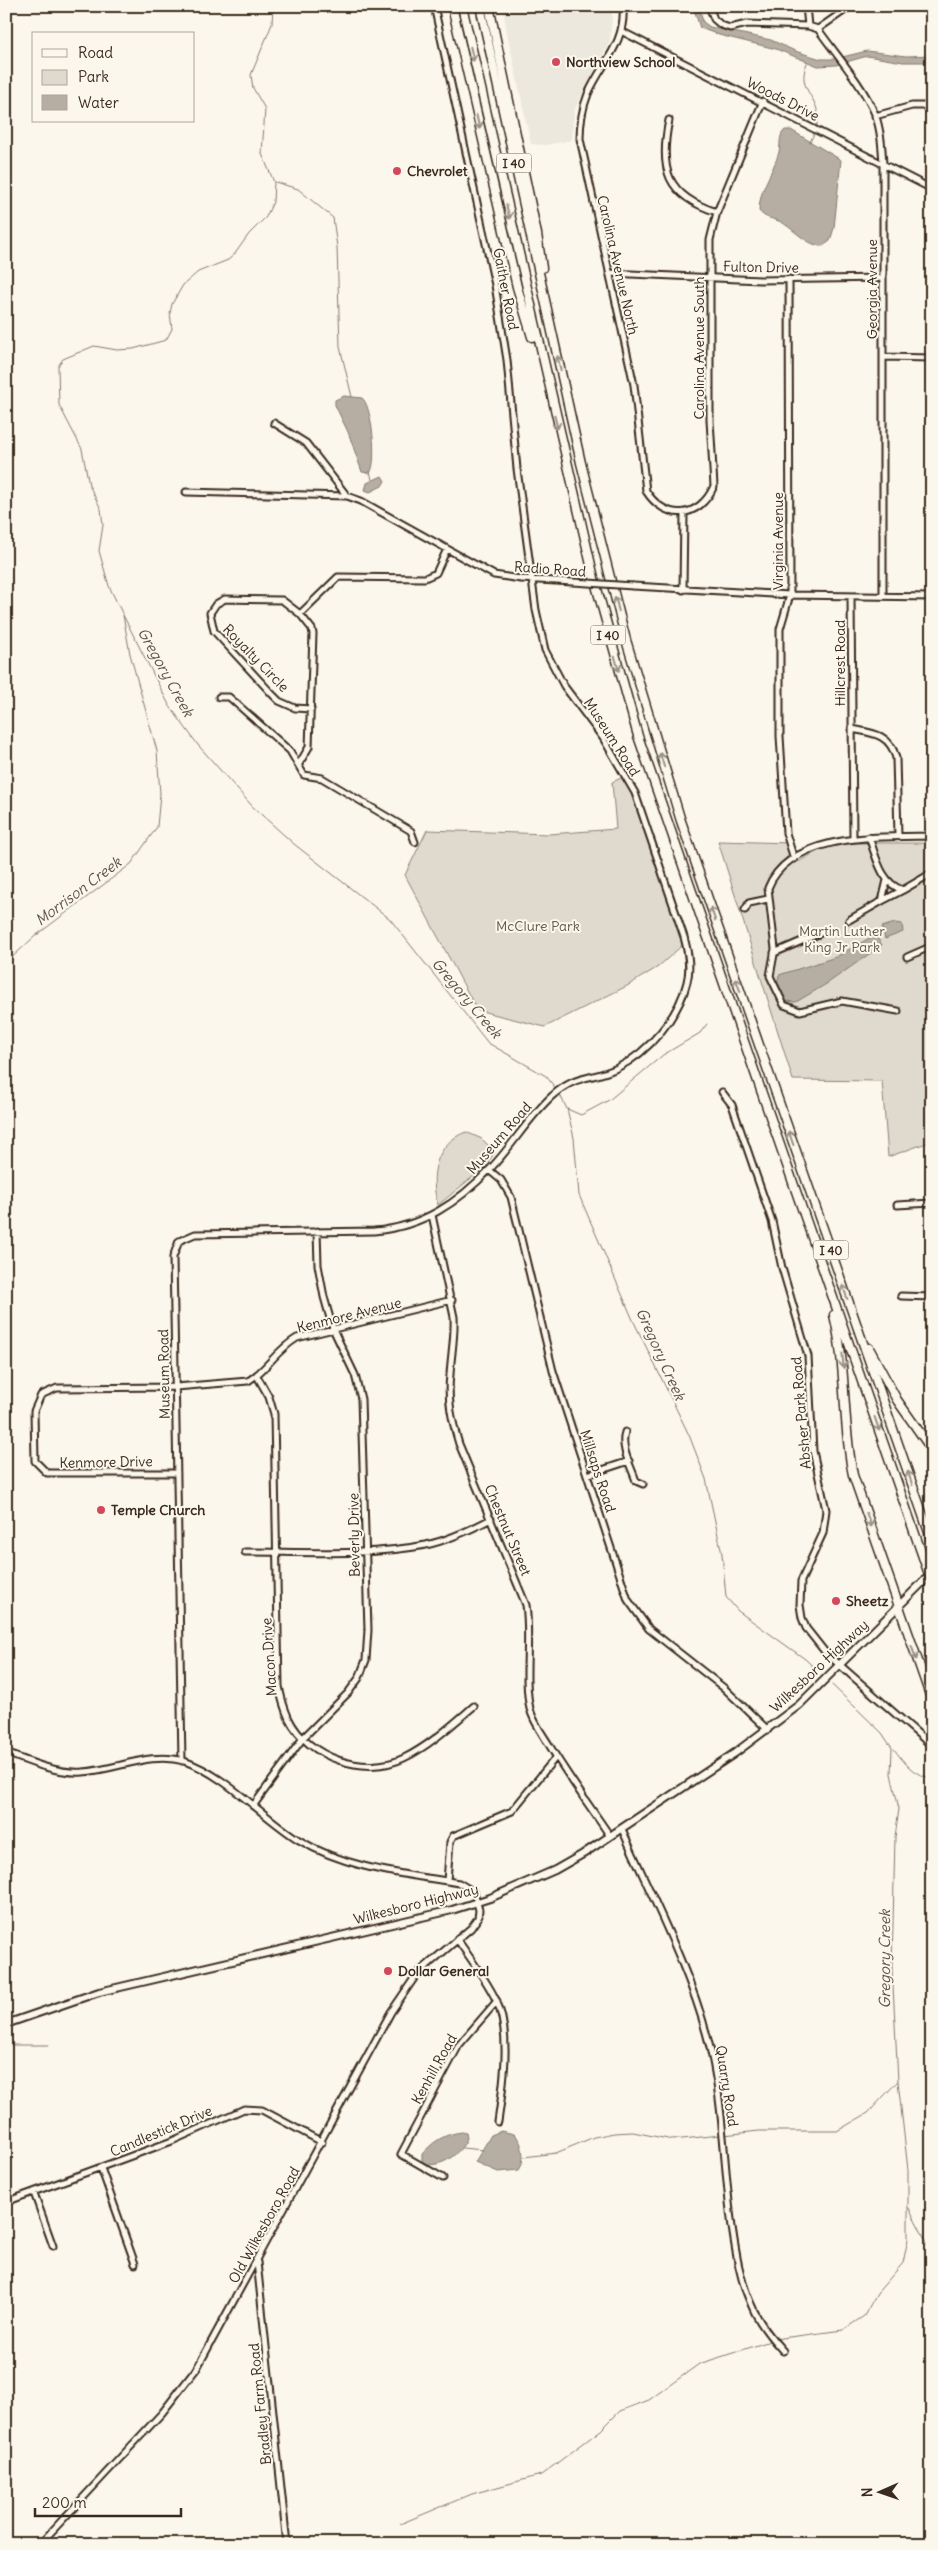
<svg xmlns="http://www.w3.org/2000/svg" width="938" height="2550" font-family="Delius,sans-serif">
  <style>
    .built { fill: #ede8dd }
    .green { fill: #dfd9ce; stroke: #8d8276 }
    .water { fill: #b6aea2; stroke: #85796d }
    .lines { fill: none; stroke-linecap: round; stroke-linejoin: round }
    .stream { stroke: #85796d; stroke-width: 1 }
    .minor-casing { stroke: #3b2a1e; stroke-width: 9 }
    .major-casing { stroke: #3b2a1e; stroke-width: 10 }
    .highway-casing { stroke: #3b2a1e; stroke-width: 11 }
    .minor { stroke: #fbf7ec; stroke-width: 5 }
    .major { stroke: #fbf7ec; stroke-width: 6 }
    .highway { stroke: #fbf7ec; stroke-width: 8 }
    .minor-bridge-casing { stroke: #3b2a1e; stroke-width: 9; stroke-linecap: butt }
    .highway-bridge-casing { stroke: #3b2a1e; stroke-width: 11; stroke-linecap: butt }
    .minor-bridge { stroke: #fbf7ec; stroke-width: 5 }
    .highway-bridge { stroke: #fbf7ec; stroke-width: 8 }
    .oneway { stroke: #9b9085 }
    .poi-dot { fill: #d1495b; stroke: #fbf7ec; stroke-width: 2 }
    .labels { text-anchor: middle; dominant-baseline: central; stroke-width: 4; stroke-linejoin: round; paint-order: stroke }
    .shield { fill: #fbf7ec; stroke: #75685c; stroke-width: 1 }
    .shield-label { font-size: 12px; font-weight: bold; fill: #3b2a1e }
    .poi-label { font-size: 14px; font-weight: bold; fill: #3b2a1e; stroke: #fbf7ec; text-anchor: start }
    .street-label { font-size: 14px; fill: #3b2a1e; stroke: #fbf7ec }
    .park-label { font-size: 14px; fill: #64564a; stroke: #fbf7ec }
    .water-label { font-size: 15px; font-style: italic; fill: #605246; stroke: #fbf7ec }
  </style>
  <rect width="100%" height="100%" fill="#fbf7ec"/>
  <filter id="ink" filterUnits="userSpaceOnUse"><feTurbulence type="fractalNoise" baseFrequency=".02" numOctaves="2"/><feDisplacementMap in="SourceGraphic" scale="10" xChannelSelector="R" yChannelSelector="G"/><feConvolveMatrix kernelMatrix="1 2 1 2 8 2 1 2 1" color-interpolation-filters="sRGB"/></filter>
  <g filter="url(#ink)">
    <path class="built" d="M503,6H613L610,41L574,111L572,140L546,145L531,144L506,28Z"/>
    <path class="green" d="M626,776L686,942L658,967L627,986L545,1027L477,1010L405,875L427,830L549,834L616,829L612,782Z
      M718,841L792,843L793,854L798,862L818,851L843,843H932V1141L888,1157L882,1081L793,1080Z
      M466,1132L482,1139L495,1152L485,1167L438,1205C429,1177 435,1143 466,1132Z"/>
    <path class="water" d="M693,6H699L703,22L710,27L771,40L795,51L821,59H834L867,51L906,56L932,55V62H903L867,56L836,65L818,66L776,49L719,35L700,28Z
      M785,130H791L841,160L834,228L830,241L823,246C807,246 794,229 781,222C773,218 765,219 759,211C759,189 773,173 779,152C781,144 778,136 785,130Z
      M344,396L362,398C372,405 378,463 370,473L362,472L348,432L335,405V400Z
      M382,476L385,481L382,486L370,492L365,490L367,483Z
      M895,923L902,924L903,932L885,939L882,927Z
      M875,935L882,945L828,983L796,1002L784,1001L777,984L779,975L836,957Z
      M501,2131L514,2134C523,2141 526,2160 519,2170L498,2172L475,2162L491,2135Z
      M462,2132L466,2133L467,2138C461,2154 438,2171 422,2162V2154C434,2141 444,2134 462,2132Z"/>
    <g class="lines">
      <path class="stream" d="M807,63C794,94 826,97 816,128
        M810,142L815,132
        M275,182L298,189L333,218L337,247L340,347L352,397
        M370,471L372,480
        M123,615L169,705L198,745L253,807L294,844L390,919L488,1043L546,1076L557,1090
        M6,963L34,937L131,864L157,827L160,794L157,751L130,654L123,615L109,586L99,551L103,525L101,509L89,485L82,449L59,405L58,366L63,359L94,346L117,350L133,349L166,340L172,329L170,313L172,304L183,285L198,272L228,260L234,255L249,234L266,217L273,202L274,182L262,154L265,109L253,88L251,75L272,24L273,6
        M559,1093L567,1109L574,1138L579,1195L633,1320L689,1435L706,1479L722,1554L726,1597L738,1611L805,1659L818,1671
        M567,1109L581,1115L609,1100L663,1055L700,1033L707,1024
        M832,1685L882,1733L892,1748L891,1774L899,1809L895,1837L892,1967L898,2081L908,2170V2204
        M894,1749C903,1761 915,1778 932,1777
        M6,2045H49
        M724,2135L759,2131H837L868,2113L898,2081
        M462,2148L483,2150
        M524,2157L556,2153L594,2137L614,2133L633,2132L673,2140L720,2135
        M909,2208L932,2252
        M774,2339L843,2330L864,2316L877,2293L903,2263L908,2239V2206
        M400,2524L472,2494L541,2475L601,2430L620,2411L649,2400L699,2364L770,2341"/>
      <g class="minor-casing">
        <path id="minor" d="M623,6C626,44 602,62 588,94C582,109 580,123 580,139L634,385L646,491C665,521 699,520 714,486L710,420V240L717,212L763,101
          M709,6L714,19L721,25L730,28L747,24L808,26
          M806,6L808,26L818,29C837,56 862,84 875,114C881,130 882,148 883,164V596
          M818,29L851,6
          M623,32L932,189
          M875,116L912,106H932
          M669,120C659,169 666,196 717,212
          M609,273L760,280L883,278
          M789,279L790,595L780,629V736L786,833L794,859
          M883,357L932,358
          M274,423L306,443L347,496
          M186,492L347,496L361,501L494,575L521,579L573,582
          M633,586L790,595L932,597
          M683,590L684,513
          M851,596L853,838
          M300,614L338,577L425,578L436,573L447,549
          M219,697H229L290,751L304,775L322,778L411,831L415,842
          M852,729C873,733 890,734 896,758L898,836
          M299,764L309,747L313,634L312,629L300,614L282,600L225,599L216,604L210,613L214,631L272,694L279,701L295,708L311,709
          M869,837C876,856 881,884 903,890L932,873
          M882,901L903,890
          M745,910L749,903L768,899
          M849,920L882,901L887,880
          M774,953L823,932
          M907,957L932,946
          M898,1011L842,1001L800,1011L784,1005L770,976L775,949L768,888C790,832 883,837 932,836
          M722,1092L732,1105L772,1221L782,1268L808,1356L813,1451L826,1510L823,1533L801,1581L800,1605L802,1618L806,1628L825,1652L932,1746
          M489,1170L501,1180L511,1197L553,1371L628,1600L649,1629L724,1688L768,1730
          M897,1205L932,1203
          M432,1215L454,1317C455,1337 451,1355 450,1375C447,1399 452,1421 459,1444L526,1605C531,1640 523,1675 530,1709C533,1721 541,1732 548,1743C567,1775 589,1805 610,1836
          M901,1296L932,1297
          M257,1376L269,1397L274,1414L279,1686C281,1697 284,1708 289,1719C308,1758 365,1777 404,1758C429,1746 453,1724 474,1706
          M625,1432C620,1448 631,1466 636,1481L643,1484
          M177,1473H47L35,1461L34,1411L41,1395L57,1388L176,1387L248,1381C267,1370 275,1351 297,1338L452,1300
          M587,1475L629,1461
          M245,1552C305,1552 368,1556 426,1545C449,1540 470,1530 491,1519
          M6,1753C30,1762 57,1774 83,1772C117,1770 150,1751 184,1761C226,1775 262,1817 299,1840C347,1869 405,1874 459,1883L474,1892L479,1910L478,1918L471,1928L417,1974L391,2012L197,2368L162,2413L40,2544
          M182,1761L173,1257L179,1241L195,1234L374,1231C422,1227 458,1203 491,1168C513,1145 528,1118 552,1096C578,1073 590,1081 617,1068C648,1053 679,1016 687,982C691,967 688,952 684,937L635,793L603,738L564,686L545,650L536,610L517,469L507,360L495,285L434,6
          M253,1806L303,1738L348,1693L359,1678L366,1660L368,1630L361,1399L355,1375L333,1329L324,1297L318,1265L317,1231
          M622,1829C650,1894 689,1967 707,2036C724,2098 723,2163 732,2227C736,2254 740,2280 751,2304C758,2322 770,2337 783,2351
          M447,1881L450,1842L453,1836L512,1811L556,1757
          M457,1939C470,1958 486,1979 496,2000C512,2033 503,2087 498,2122
          M101,2168L135,2264
          M443,2178L401,2154L459,2045L497,2001
          M34,2193L53,2246
          M6,2202L172,2141L244,2109L262,2110L322,2142
          M257,2262L287,2544"/>
      </g>
      <g class="major-casing">
        <path id="major" d="M6,2024L99,1992L452,1910L490,1898L555,1870L583,1854L735,1753L799,1705L932,1573"/>
      </g>
      <g class="highway-casing">
        <path id="highway" d="M452,6L517,287L532,337
          M462,6L594,578L638,736L924,1560
          M480,6L581,463L626,640L681,821L932,1541
          M489,6L537,234L542,268
          M834,1315C847,1368 842,1422 853,1475L932,1701
          M869,1348L897,1400L932,1450"/>
      </g>
      <use href="#minor" class="minor"/>
      <use href="#major" class="major"/>
      <use href="#highway" class="highway"/>
      <g class="minor-bridge-casing">
        <path id="minor-bridge" d="M573,582L633,586"/>
      </g>
      <g class="highway-bridge-casing">
        <path id="highway-bridge" d="M924,1560L932,1583"/>
      </g>
      <use href="#minor-bridge" class="minor-bridge"/>
      <use href="#highway-bridge" class="highway-bridge"/>
    </g>
    <defs><path id="oneway-shaft" d="M-6 0H5M1.5-3L5.5 0L1.5 3" fill="none" stroke-width="1.6" stroke-linecap="round" stroke-linejoin="round" transform="scale(1.25)"/></defs>
    <g class="oneway">
      <use href="#oneway-shaft" transform="translate(472 54) rotate(77)"/>
      <use href="#oneway-shaft" transform="translate(478 122) rotate(77)"/>
      <use href="#oneway-shaft" transform="translate(508 212) rotate(77)"/>
      <use href="#oneway-shaft" transform="translate(559 363) rotate(-103)"/>
      <use href="#oneway-shaft" transform="translate(556 422) rotate(76)"/>
      <use href="#oneway-shaft" transform="translate(617 604) rotate(-104)"/>
      <use href="#oneway-shaft" transform="translate(617 664) rotate(74)"/>
      <use href="#oneway-shaft" transform="translate(662 760) rotate(-107)"/>
      <use href="#oneway-shaft" transform="translate(713 914) rotate(-109)"/>
      <use href="#oneway-shaft" transform="translate(738 985) rotate(-109)"/>
      <use href="#oneway-shaft" transform="translate(791 1138) rotate(-109)"/>
      <use href="#oneway-shaft" transform="translate(845 1292) rotate(-109)"/>
      <use href="#oneway-shaft" transform="translate(843 1361) rotate(85)"/>
      <use href="#oneway-shaft" transform="translate(877 1424) rotate(71)"/>
      <use href="#oneway-shaft" transform="translate(910 1478) rotate(-109)"/>
      <use href="#oneway-shaft" transform="translate(869 1520) rotate(69)"/>
      <use href="#oneway-shaft" transform="translate(914 1653) rotate(70)"/>
    </g>
  </g>
  <g class="poi-dot">
    <circle cx="556" cy="62" r="5"/>
    <circle cx="397" cy="171" r="5"/>
    <circle cx="101" cy="1510" r="5"/>
    <circle cx="836" cy="1601" r="5"/>
    <circle cx="388" cy="1971" r="5"/>
  </g>
  <g class="labels">
    <g class="shield">
      <rect x="496.5" y="153.5" width="35" height="19" rx="4"/>
      <rect x="590.5" y="625.5" width="35" height="19" rx="4"/>
      <rect x="813.5" y="1240.5" width="35" height="19" rx="4"/>
    </g>
    <g class="shield-label">
      <text x="514" y="163">I 40</text>
      <text x="608" y="635">I 40</text>
      <text x="831" y="1250">I 40</text>
    </g>
    <g class="poi-label">
      <text x="566" y="62">Northview School</text>
      <text x="407" y="171">Chevrolet</text>
      <text x="111" y="1510">Temple Church</text>
      <text x="846" y="1601">Sheetz</text>
      <text x="398" y="1971">Dollar General</text>
    </g>
    <g class="street-label">
      <text transform="translate(783 99) rotate(27)">Woods Drive</text>
      <text transform="translate(618 265) rotate(77)">Carolina Avenue North</text>
      <text transform="translate(761 267) rotate(1)">Fulton Drive</text>
      <text transform="translate(506 289) rotate(79)">Gaither Road</text>
      <text transform="translate(872 289) rotate(-90)">Georgia Avenue</text>
      <text transform="translate(699 348) rotate(-90)">Carolina Avenue South</text>
      <text transform="translate(778 541) rotate(-90)">Virginia Avenue</text>
      <text transform="translate(550 569) rotate(4)">Radio Road</text>
      <text transform="translate(256 658) rotate(46)">Royalty Circle</text>
      <text transform="translate(840 663) rotate(-90)">Hillcrest Road</text>
      <text transform="translate(612 737) rotate(57)">Museum Road</text>
      <text transform="translate(499 1138) rotate(-49)">Museum Road</text>
      <text transform="translate(349 1315) rotate(-14)">Kenmore Avenue</text>
      <text transform="translate(164 1374) rotate(-91)">Museum Road</text>
      <text transform="translate(801 1413) rotate(-95)">Absher Park Road</text>
      <text transform="translate(106 1462) rotate(-1)">Kenmore Drive</text>
      <text transform="translate(598 1471) rotate(72)">Millsaps Road</text>
      <text transform="translate(508 1530) rotate(67)">Chestnut Street</text>
      <text transform="translate(354 1535) rotate(-91)">Beverly Drive</text>
      <text transform="translate(269 1657) rotate(-94)">Macon Drive</text>
      <text transform="translate(819 1666) rotate(-43)">Wilkesboro Highway</text>
      <text transform="translate(416 1904) rotate(-14)">Wilkesboro Highway</text>
      <text transform="translate(434 2069) rotate(-61)">Kenhill Road</text>
      <text transform="translate(727 2086) rotate(81)">Quarry Road</text>
      <text transform="translate(161 2131) rotate(-23)">Candlestick Drive</text>
      <text transform="translate(264 2225) rotate(-61)">Old Wilkesboro Road</text>
      <text transform="translate(260 2404) rotate(-96)">Bradley Farm Road</text>
    </g>
    <g class="park-label">
      <text x="538" y="926">McClure Park</text>
      <text x="842" y="931">Martin Luther<tspan x="842" dy="16">King Jr Park</tspan></text>
    </g>
    <g class="water-label">
      <text transform="translate(166 672) rotate(61)">Gregory Creek</text>
      <text transform="translate(78 891) rotate(-37)">Morrison Creek</text>
      <text transform="translate(467 998) rotate(50)">Gregory Creek</text>
      <text transform="translate(661 1354) rotate(66)">Gregory Creek</text>
      <text transform="translate(884 1959) rotate(-90)">Gregory Creek</text>
    </g>
  </g>
  <rect width="938" height="2550" fill="none" stroke="#fbf7ec" stroke-width="25"/>
  <rect x="12" y="12" width="913" height="2525" fill="none" stroke="#3b2a1e" stroke-width="2" filter="url(#ink)"/>
  <rect x="32" y="32" width="162" height="90" fill="#fbf7ec" stroke="#aea59a"/>
  <rect x="42" y="49" width="25" height="8" fill="#fbf7ec" stroke="#aea59a"/>
  <text x="78" y="58" font-size="15" fill="#3b2a1e">Road</text>
  <rect x="42" y="70" width="25" height="15" fill="#dfd9ce" stroke="#aea59a"/>
  <text x="78" y="82" font-size="15" fill="#3b2a1e">Park</text>
  <rect x="42" y="95" width="25" height="15" fill="#b6aea2" stroke="#aea59a"/>
  <text x="78" y="108" font-size="15" fill="#3b2a1e">Water</text>
  <g transform="translate(880 2492) rotate(268)" stroke="#fbf7ec" stroke-width="4" paint-order="stroke">
  <path d="M0-4L9 19L0 12L-9 19Z" fill="#3b2a1e"/>
  <text y="-8" font-size="14" font-weight="bold" text-anchor="middle" fill="#3b2a1e">N</text>
  </g>
  <path d="M35 2508v8h146v-8" fill="none" stroke="#3b2a1e" stroke-width="2.5"/>
  <text x="42" y="2508" font-size="15" fill="#3b2a1e" stroke="#fbf7ec" stroke-width="4" paint-order="stroke">200 m</text>
</svg>
